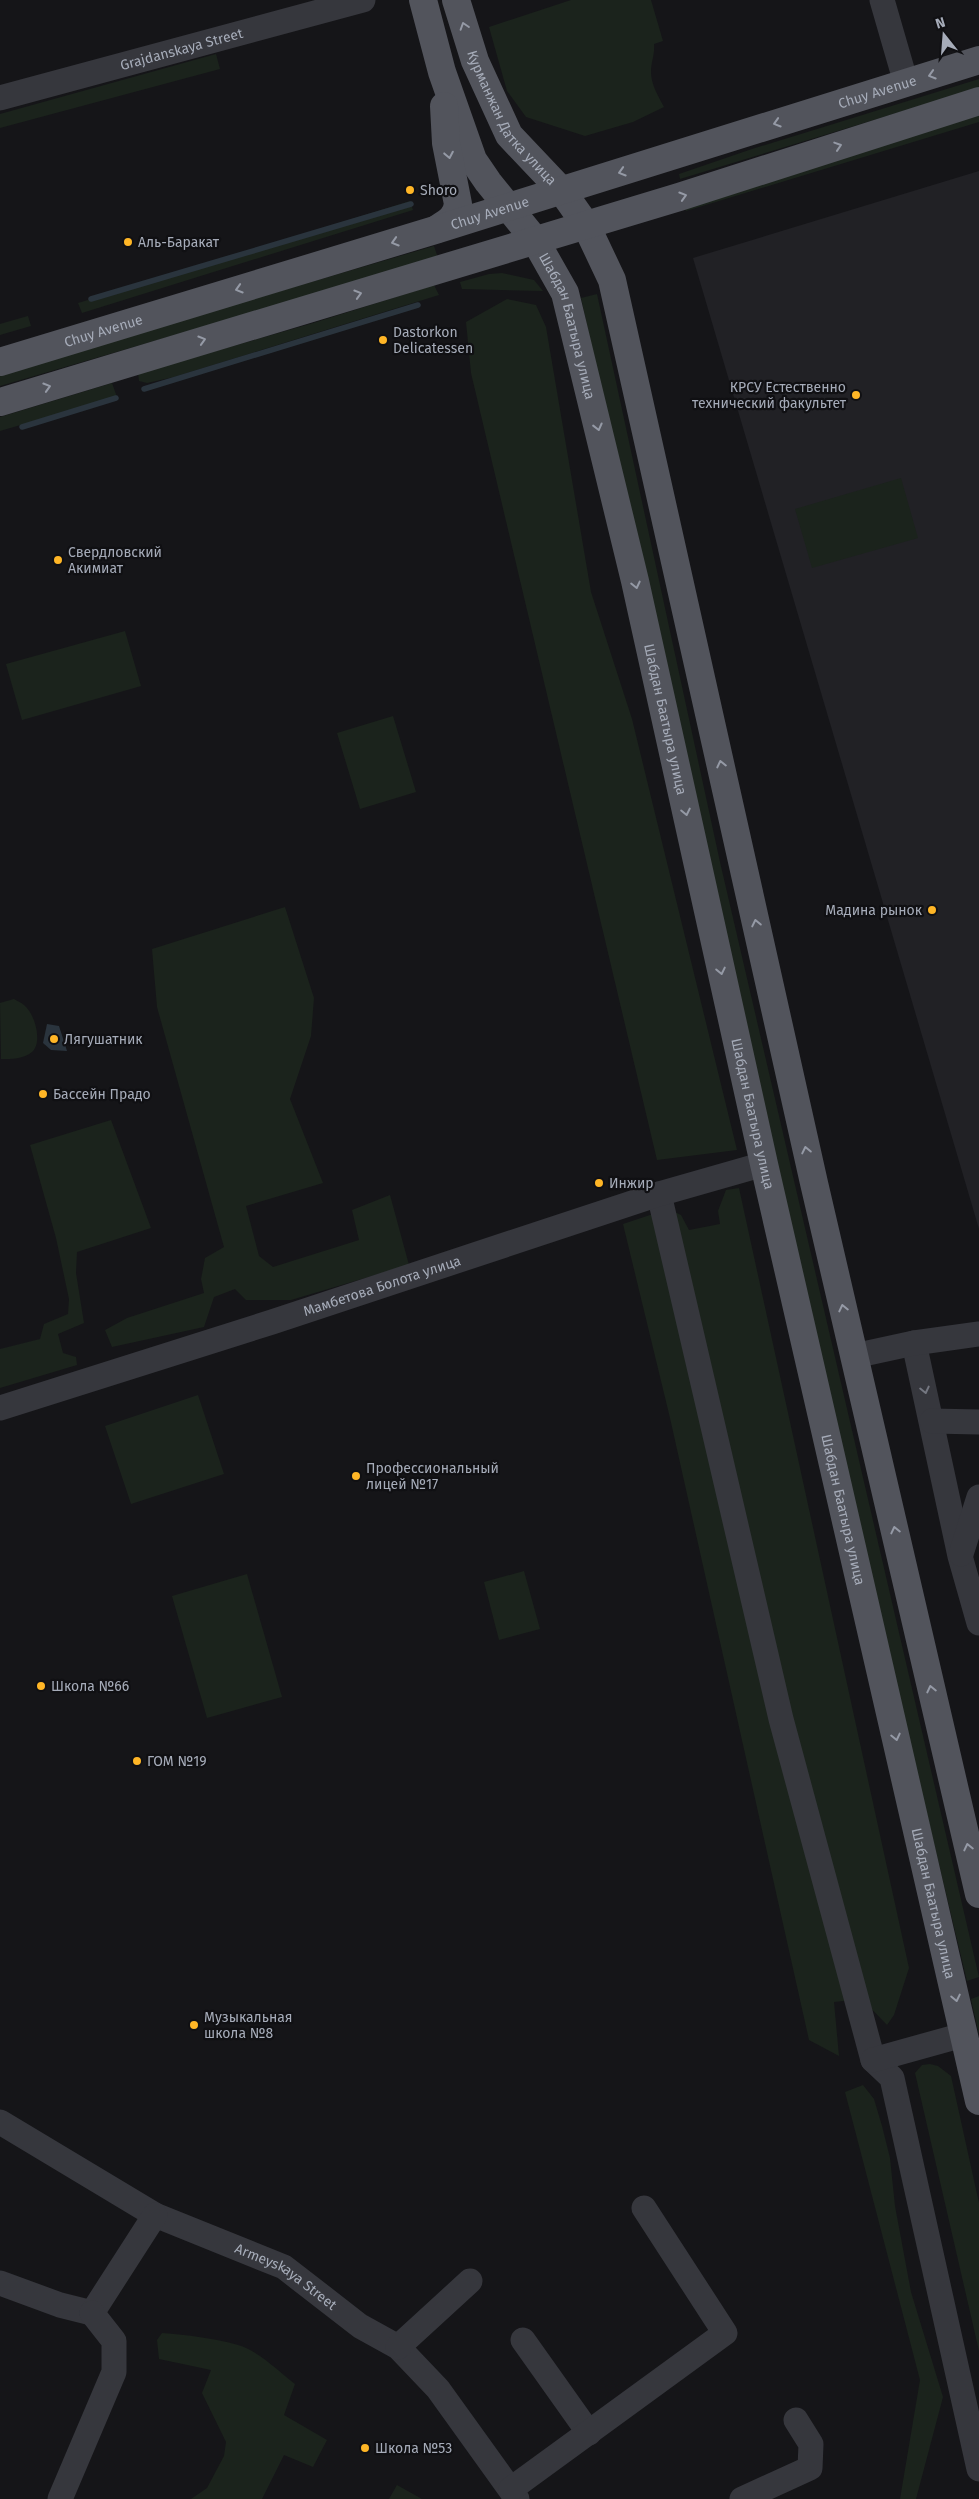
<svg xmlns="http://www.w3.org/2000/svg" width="979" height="2499" font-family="'Fira Sans',sans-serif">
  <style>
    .built { fill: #212125 }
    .green { fill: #1b231c }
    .water { fill: #2a343d }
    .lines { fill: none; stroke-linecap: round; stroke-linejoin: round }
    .stream { stroke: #2a343d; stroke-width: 5.5 }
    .minor { stroke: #36373d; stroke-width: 25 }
    .major { stroke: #52545c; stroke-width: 28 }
    .oneway { stroke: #959aa6 }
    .oneway2 { stroke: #747781 }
    .poi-dot { fill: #ffb626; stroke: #101013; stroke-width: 2 }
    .labels { text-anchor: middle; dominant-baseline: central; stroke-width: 4.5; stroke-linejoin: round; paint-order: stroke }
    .street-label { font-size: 14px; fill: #a6acb9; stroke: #101013 }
    .poi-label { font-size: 14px; fill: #a6acb9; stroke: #101013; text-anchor: start }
  </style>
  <rect width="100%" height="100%" fill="#151518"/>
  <path class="built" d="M979,171V1229L693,258Z"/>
  <path class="green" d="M571,0H651L663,41L654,44C655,54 651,62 651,72C651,85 659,97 664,107L633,122L585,136L526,117L507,91L489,27Z
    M216,54L220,69L0,128V114Z
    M979,79V88L680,179L679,174L752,149Z
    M979,114V122L686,211L683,204Z
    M410,201L413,210L82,313L78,303Z
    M434,246L438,258L0,386V373Z
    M502,273L534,280L543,291L462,289L460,282L489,274Z
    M434,285L439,295L174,377L147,383L139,381L138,373L310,324Z
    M597,294L720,862L979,1977L967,1981L821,1373L581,298Z
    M507,299L536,305L546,327L591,592L632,719L737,1150L657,1160L471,373L466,322Z
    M28,316L31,326L0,335V324Z
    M112,383L117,397L0,431V417Z
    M901,478L918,538L812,568L795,509Z
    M125,631L141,686L22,720L6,664Z
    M393,716L416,792L360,809L337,733Z
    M285,907L314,998L311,1036L290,1099L323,1183L246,1206L259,1256L273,1267L359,1240L352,1210L390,1195L409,1265L291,1300H246L235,1289L214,1297L204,1327L112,1347L105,1330L127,1318L204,1293L201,1279L205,1258L224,1247L157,1007L152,949Z
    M14,999C17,1001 22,1003 24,1005C35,1014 43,1042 32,1052C24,1059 11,1059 1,1059L0,1003Z
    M111,1120L151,1228L77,1252L76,1273L84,1323L58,1334L63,1353L76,1357L77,1365L0,1388V1349L40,1339L44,1324L68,1314L69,1299L56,1238L30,1145Z
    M739,1188L909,1968L894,2015L887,2025L862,1999L834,2002L839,2056L809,2040L670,1418L623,1224L668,1209L681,1215L689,1230L720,1224L718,1211L726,1190Z
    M198,1395L224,1474L131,1504L105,1426Z
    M524,1571L540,1629L499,1640L484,1582Z
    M247,1574L282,1697L207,1718L172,1596Z
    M979,1996V2034L971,1999Z
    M930,2064L938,2066L951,2076L979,2203V2351L915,2073L922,2065Z
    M863,2085L874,2099L882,2126L890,2158L895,2206L911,2292L943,2397L916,2499H900L920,2380L845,2092Z
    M162,2333C187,2335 214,2338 238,2345C259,2351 278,2371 295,2384L284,2415L327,2440L313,2467L284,2455L262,2499H191L207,2488L224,2456L226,2442L202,2393L211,2370L159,2359L157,2340Z
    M397,2485L422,2499H389Z"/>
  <path class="water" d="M47,1024L59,1026L67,1051L51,1050L43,1043Z"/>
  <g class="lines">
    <path class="stream" d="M91,299L411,204
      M144,389L418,305
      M22,427L116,398"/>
    <g class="minor">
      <path d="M882,0L906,83"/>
      <path id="s1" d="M0,98L363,0"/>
      <path d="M659,1194L781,1719L873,2060L892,2078L979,2469"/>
      <path d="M914,1343L960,1556L979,1623"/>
      <path d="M854,1356L914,1343L979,1334"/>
      <path id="s2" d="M0,1408L272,1322L659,1194L764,1164"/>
      <path d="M932,1421L979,1422"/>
      <path d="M961,1554L979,1497"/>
      <path d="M873,2060L963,2035"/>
      <path id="s3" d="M0,2122L155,2215L284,2267L360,2326L398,2347L438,2389L517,2499"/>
      <path d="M0,2283L60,2305L92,2313"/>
      <path d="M92,2313L155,2215"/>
      <path d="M523,2340L589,2433"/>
      <path d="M398,2347L470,2281"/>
      <path d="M511,2489L725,2333L644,2208"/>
      <path d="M60,2499L114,2372V2341L92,2313"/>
      <path d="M742,2499L810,2468L811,2444L796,2420"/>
    </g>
    <g class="major">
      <path id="s4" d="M423,0L442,72L473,160L488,182L535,240L565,293L635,581L764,1164L979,2101"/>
      <path id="s5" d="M456,0L475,61L509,135L562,191L586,225L612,280L814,1183L979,1894"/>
      <path d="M437,229C448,222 456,218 458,204L446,143L444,106"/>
      <path id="s6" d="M0,362L435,230L979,60"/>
      <path d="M0,402L679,197L979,101"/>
    </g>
  </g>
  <defs><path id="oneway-chevron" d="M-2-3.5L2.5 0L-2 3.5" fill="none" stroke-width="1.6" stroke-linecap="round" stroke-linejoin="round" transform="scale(1.25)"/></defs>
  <g class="oneway">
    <use href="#oneway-chevron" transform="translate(464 26) rotate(-108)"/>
    <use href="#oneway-chevron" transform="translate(932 75) rotate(163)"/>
    <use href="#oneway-chevron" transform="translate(777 123) rotate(163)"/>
    <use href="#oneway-chevron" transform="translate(838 146) rotate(-18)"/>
    <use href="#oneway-chevron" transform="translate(449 155) rotate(79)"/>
    <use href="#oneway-chevron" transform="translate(622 172) rotate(163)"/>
    <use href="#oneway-chevron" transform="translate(683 196) rotate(-17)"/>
    <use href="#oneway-chevron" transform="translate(395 242) rotate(163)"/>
    <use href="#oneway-chevron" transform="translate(239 289) rotate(163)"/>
    <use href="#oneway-chevron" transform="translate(358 294) rotate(-17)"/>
    <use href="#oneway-chevron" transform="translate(202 340) rotate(-17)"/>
    <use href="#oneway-chevron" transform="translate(47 387) rotate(-17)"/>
    <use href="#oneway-chevron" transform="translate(598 427) rotate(76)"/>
    <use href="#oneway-chevron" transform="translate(636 585) rotate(77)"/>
    <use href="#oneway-chevron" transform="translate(721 764) rotate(-103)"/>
    <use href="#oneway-chevron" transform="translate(686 812) rotate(78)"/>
    <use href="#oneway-chevron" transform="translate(756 923) rotate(-102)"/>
    <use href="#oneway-chevron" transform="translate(721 971) rotate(78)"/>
    <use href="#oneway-chevron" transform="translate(806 1150) rotate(-102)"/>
    <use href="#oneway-chevron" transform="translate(843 1308) rotate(-103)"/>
    <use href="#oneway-chevron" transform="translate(895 1530) rotate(-103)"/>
    <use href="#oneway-chevron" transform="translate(931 1689) rotate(-103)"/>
    <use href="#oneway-chevron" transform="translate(896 1737) rotate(77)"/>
    <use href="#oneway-chevron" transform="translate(968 1847) rotate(-103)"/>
    <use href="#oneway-chevron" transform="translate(956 1998) rotate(78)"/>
  </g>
  <use class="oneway2" href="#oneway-chevron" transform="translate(925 1390) rotate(77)"/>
  <g class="poi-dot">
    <circle cx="410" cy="190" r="5"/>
    <circle cx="128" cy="242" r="5"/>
    <circle cx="383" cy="340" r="5"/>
    <circle cx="856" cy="395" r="5"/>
    <circle cx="58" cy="560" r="5"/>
    <circle cx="932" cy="910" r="5"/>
    <circle cx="54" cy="1039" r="5"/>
    <circle cx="43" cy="1094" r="5"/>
    <circle cx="599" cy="1183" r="5"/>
    <circle cx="356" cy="1476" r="5"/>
    <circle cx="41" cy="1686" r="5"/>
    <circle cx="137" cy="1761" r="5"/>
    <circle cx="194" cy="2025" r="5"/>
    <circle cx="365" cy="2448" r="5"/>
  </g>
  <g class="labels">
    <g class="street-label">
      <text stroke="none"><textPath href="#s1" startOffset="188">Grajdanskaya Street</textPath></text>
      <text stroke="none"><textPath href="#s6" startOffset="918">Chuy Avenue</textPath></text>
      <text stroke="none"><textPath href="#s5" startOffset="132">Курманжан Датка улица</textPath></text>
      <text stroke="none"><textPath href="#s6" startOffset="512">Chuy Avenue</textPath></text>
      <text stroke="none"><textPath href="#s4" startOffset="362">Шабдан Баатыра улица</textPath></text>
      <text stroke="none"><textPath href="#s6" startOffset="108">Chuy Avenue</textPath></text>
      <text stroke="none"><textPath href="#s4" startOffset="768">Шабдан Баатыра улица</textPath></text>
      <text stroke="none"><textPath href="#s4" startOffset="1172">Шабдан Баатыра улица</textPath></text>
      <text stroke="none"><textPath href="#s2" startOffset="401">Мамбетова Болота улица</textPath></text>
      <text stroke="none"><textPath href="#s4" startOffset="1578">Шабдан Баатыра улица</textPath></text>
      <text stroke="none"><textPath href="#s4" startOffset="1982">Шабдан Баатыра улица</textPath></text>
      <text stroke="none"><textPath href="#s3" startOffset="326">Armeyskaya Street</textPath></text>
    </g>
    <g class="poi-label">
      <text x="420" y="190">Shoro</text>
      <text x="138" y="242">Аль-Баракат</text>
      <text x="393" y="332">Dastorkon<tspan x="393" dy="16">Delicatessen</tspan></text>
      <text x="846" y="387" text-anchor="end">КРСУ Естественно<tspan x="846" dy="16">технический факультет</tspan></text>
      <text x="68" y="552">Свердловский<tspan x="68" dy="16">Акимиат</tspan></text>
      <text x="922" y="910" text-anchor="end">Мадина рынок</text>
      <text x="64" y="1039">Лягушатник</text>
      <text x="53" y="1094">Бассейн Прадо</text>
      <text x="609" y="1183">Инжир</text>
      <text x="366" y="1468">Профессиональный<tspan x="366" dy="16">лицей №17</tspan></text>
      <text x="51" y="1686">Школа №66</text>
      <text x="147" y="1761">ГОМ №19</text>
      <text x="204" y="2017">Музыкальная<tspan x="204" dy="16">школа №8</tspan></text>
      <text x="375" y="2448">Школа №53</text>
    </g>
  </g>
  <g transform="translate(944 35) rotate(343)" stroke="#101013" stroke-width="4" paint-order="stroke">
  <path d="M0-4L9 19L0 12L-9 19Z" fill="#a6acb9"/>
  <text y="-8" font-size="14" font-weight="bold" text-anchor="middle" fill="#a6acb9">N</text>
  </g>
</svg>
